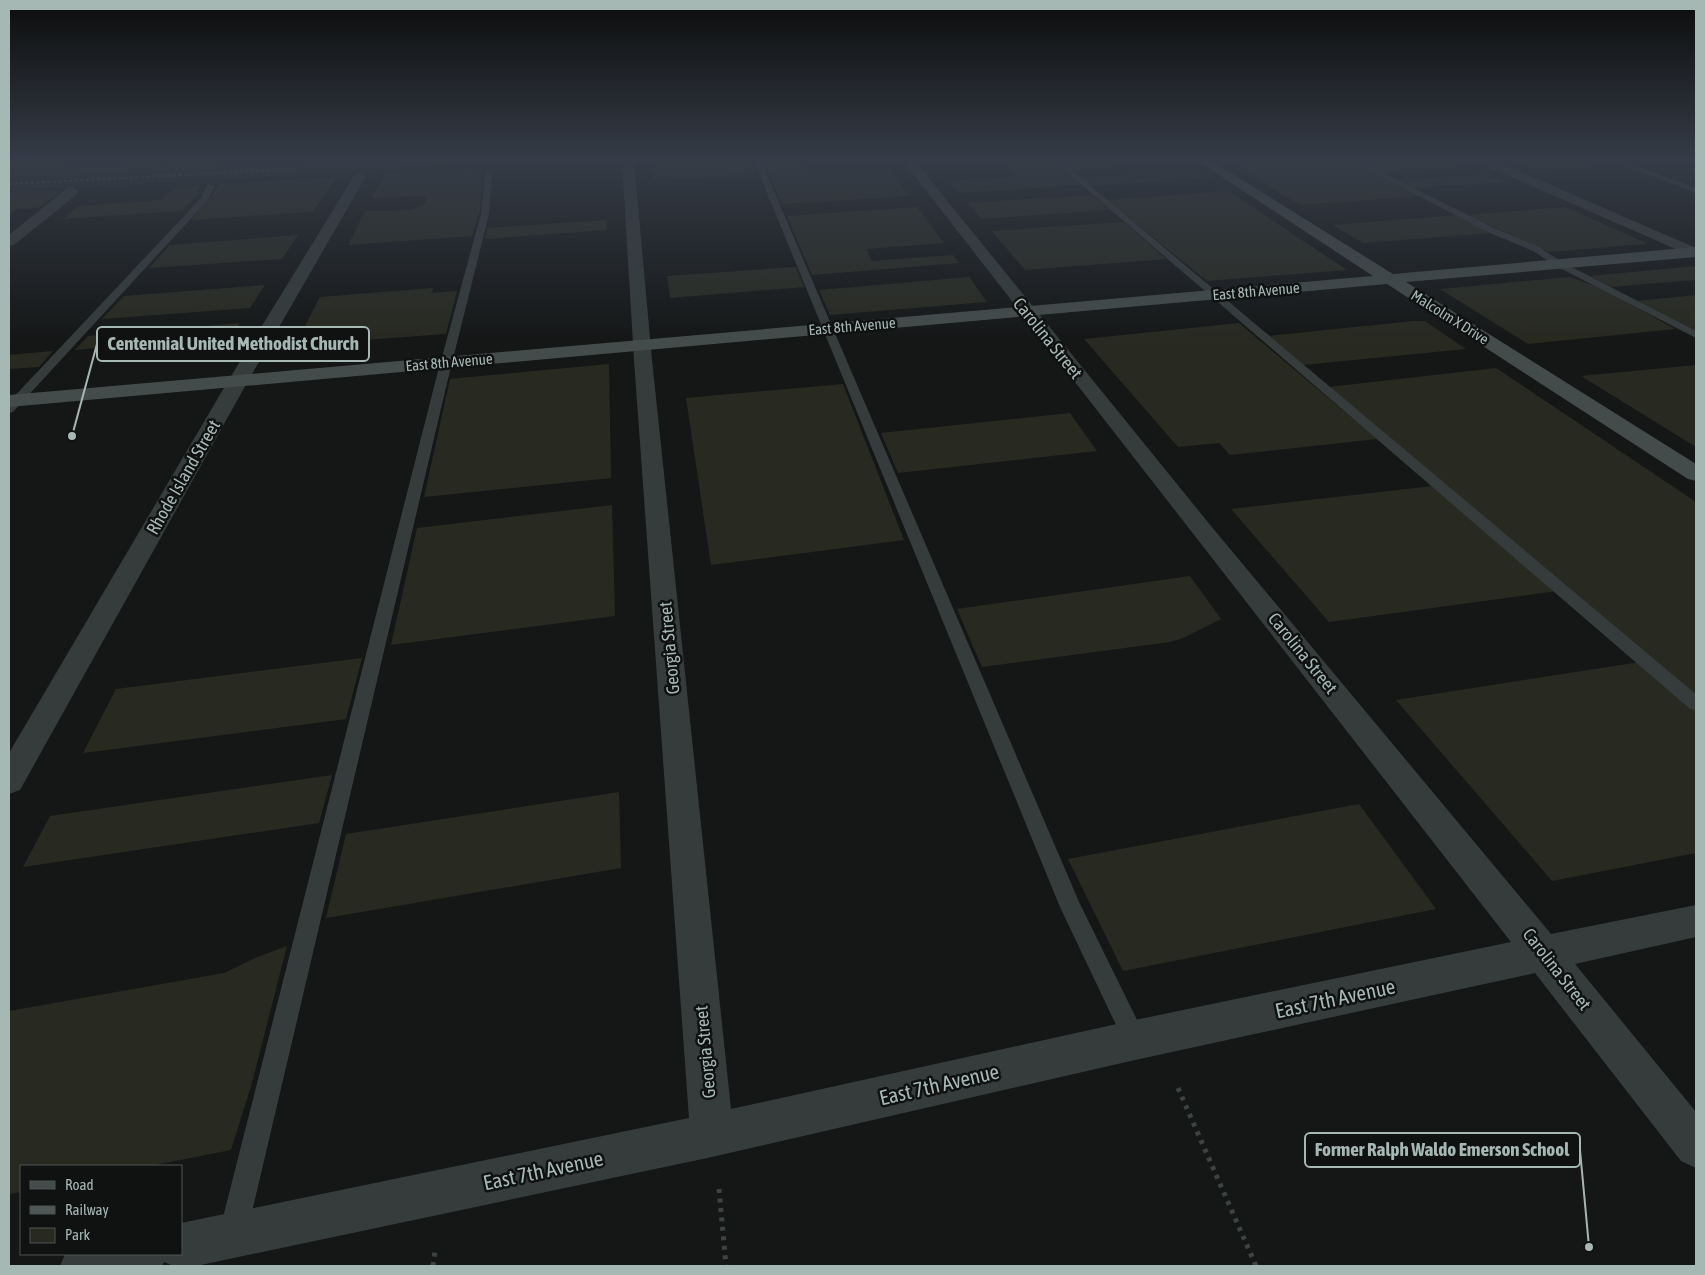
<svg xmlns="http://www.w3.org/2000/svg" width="1705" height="1275" font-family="'Asap Condensed',sans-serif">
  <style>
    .built { fill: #212424 }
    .green { fill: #282a21 }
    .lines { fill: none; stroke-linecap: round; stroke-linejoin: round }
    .path { stroke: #3c4342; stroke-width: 5; stroke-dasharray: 4 5.5; stroke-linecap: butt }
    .lane { fill: #363c3c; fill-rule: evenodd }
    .street { fill: #363c3c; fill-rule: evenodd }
    .secondary { fill: #444c4b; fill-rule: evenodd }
    .rail { stroke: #4f5756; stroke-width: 2; stroke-dasharray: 3 2.5; stroke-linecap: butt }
    .labels { text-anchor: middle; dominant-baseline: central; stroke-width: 5; stroke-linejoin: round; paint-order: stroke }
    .far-street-label { font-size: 15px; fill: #a6b8b4; stroke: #101212 }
    .street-label { font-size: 18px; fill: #a6b8b4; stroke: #101212 }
    .near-street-label { font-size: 21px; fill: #a6b8b4; stroke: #101212 }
    .leader { fill: none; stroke: #a6b8b4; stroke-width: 2 }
    .callout-dot { fill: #a6b8b4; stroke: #101212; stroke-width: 2 }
    .callout { fill: #101212; stroke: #a6b8b4; stroke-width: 2 }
    .callout-label { font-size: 19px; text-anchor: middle; font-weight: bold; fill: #a6b8b4 }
  </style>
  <rect width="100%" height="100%" fill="#151717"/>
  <path class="built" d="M71,161H213L60,169Z
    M219,161L340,162L555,161L9,191V179L213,168Z"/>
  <path class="green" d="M9,161H71L61,169L219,161L213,168L9,179Z
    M651,161H750L756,174L654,180Z
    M764,161H804L812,173L844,171L846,174L891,171L909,196L782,204Z
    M998,161H1052L1081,185L959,193L949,181L1015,177Z
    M1061,161H1182L1185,162L1072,170Z
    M1228,161H1350L1420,196L1300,205Z
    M1359,161H1461L1474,166L1383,173Z
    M1509,161H1610L1621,165L1533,171Z
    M471,169L483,175L480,210L472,236L348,245L365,211C381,210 417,214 426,202L425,196L372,198L385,174Z
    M1196,170L1208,178L1090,186L1081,178Z
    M1491,174L1508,182L1414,188L1399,180Z
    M336,177L313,212L191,220L210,198L219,184Z
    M200,185L198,194L182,211L63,219L78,206L162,200L177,186Z
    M52,190L60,193L38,208L17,209L9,214V192Z
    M1228,191L1347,270L1207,281L1107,200Z
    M1092,195L1110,210L982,219L967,203Z
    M917,207L944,243L867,249L872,261L953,255L959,263L812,275L787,216Z
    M1566,207L1648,244L1548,252L1468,215Z
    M1457,215L1493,233L1363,243L1333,225Z
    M607,220V230L485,239L487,228Z
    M1124,222L1166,259L1025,270L992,231Z
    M298,235L282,259L149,268L170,245Z
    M1696,266V280L1610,287L1590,276Z
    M796,267L804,287L670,298L667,276Z
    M969,277L987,302L830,315L819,290Z
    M1570,277L1603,289L1675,329L1528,344L1440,289Z
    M265,285L250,308L102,319L124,296Z
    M433,288L432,293L457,291L446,334L295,345L320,297Z
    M1696,295V332L1637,301Z
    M1413,321H1425L1466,349L1303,365L1267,336Z
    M240,323L232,336L75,350L88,336Z
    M1239,323L1377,439L1230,455L1219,443L1178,447L1084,339Z
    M53,351L39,367L9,369V355Z
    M609,364L611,478L424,497L450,379Z
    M1696,365V447L1581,376Z
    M1496,368L1696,502V694L1329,387Z
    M843,384L904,540L711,565L686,398Z
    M1070,413L1097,451L898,473L881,433Z
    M1433,486L1557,591L1329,622L1231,509Z
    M612,505L615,616L391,645L417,528Z
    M1190,576L1221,619L1183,638L1170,642L982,667L957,609Z
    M362,658L346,719L83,753L116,689Z
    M1640,662L1696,710V853L1552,881L1396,700Z
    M332,775L319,823L23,867L50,816Z
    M619,792L621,868L326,918L346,834Z
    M1359,804L1436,909L1123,971L1068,859Z
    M287,946L252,1083L231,1150L150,1166H21V1192L9,1194V1011L224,973L255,958Z"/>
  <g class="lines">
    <path class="path" d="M1178,1088L1256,1266
      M719,1189L726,1266
      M433,1266L435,1251"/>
    <path class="lane" d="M754,161H761L1080,904L1143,1032L1147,1040L1143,1048L1135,1052L1127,1048L1060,907Z
      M1054,161H1061L1696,694V710L1690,709Z
      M1351,161H1360L1494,228L1539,247L1562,262L1696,331V338L1556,266L1533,251L1488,232Z
      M1613,161H1622L1696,188V193Z
      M485,170L492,172L489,214L448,379L247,1233L243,1243L233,1247L223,1243L219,1233L436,379L481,214Z
      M208,184L215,186L207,201L13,412L9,413V402L201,198Z"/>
    <path class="street" d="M622,161H634L652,360L731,1109L1135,1020L1511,942L903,161H915L1211,526L1551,934L1696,905V937L1575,964L1696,1112V1168L1681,1161L1535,973L1135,1060L712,1157L196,1266H173L164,1262L162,1266H60L65,1254H181V1223L689,1118L634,360Z
      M1480,161H1496L1696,248V258L1482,164Z
      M360,172L366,176L248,381L20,790L9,794V753L228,381L354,176Z
      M72,187L79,191L77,194L14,245L9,246V235L67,188Z"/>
    <path class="secondary" d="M1198,161H1212L1393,274L1696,247V257L1406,282L1696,464V481L1688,479L1387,284L9,407V395L1373,276Z"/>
    <path class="rail" d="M9,184L446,161"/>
  </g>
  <linearGradient id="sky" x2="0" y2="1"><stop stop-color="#0c0d0d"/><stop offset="0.47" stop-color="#353c47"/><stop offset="1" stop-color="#353c47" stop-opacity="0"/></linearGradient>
  <rect width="1705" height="339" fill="url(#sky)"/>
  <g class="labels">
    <g class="far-street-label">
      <text transform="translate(1256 291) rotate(-5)">East 8th Avenue</text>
      <text transform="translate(1450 317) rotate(32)">Malcolm X Drive</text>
      <text transform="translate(852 326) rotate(-5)">East 8th Avenue</text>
      <text transform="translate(449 362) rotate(-5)">East 8th Avenue</text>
    </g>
    <g class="street-label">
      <text transform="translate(1048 338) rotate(51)">Carolina Street</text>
      <text transform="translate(183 477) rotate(-60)">Rhode Island Street</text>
      <text transform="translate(669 648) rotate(-95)">Georgia Street</text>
      <text transform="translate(1303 653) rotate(51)">Carolina Street</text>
      <text transform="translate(1557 969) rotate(52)">Carolina Street</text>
      <text transform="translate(705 1052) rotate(-95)">Georgia Street</text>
    </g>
    <g class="near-street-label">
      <text transform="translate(1335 998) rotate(-12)">East 7th Avenue</text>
      <text transform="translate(939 1084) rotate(-13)">East 7th Avenue</text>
      <text transform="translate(543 1170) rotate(-12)">East 7th Avenue</text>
    </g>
  </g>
  <path class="leader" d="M72 436L97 344M1589 1247L1580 1150"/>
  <g class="callout-dot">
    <circle cx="72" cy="436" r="5"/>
    <circle cx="1589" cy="1247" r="5"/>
  </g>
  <g class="callout">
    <rect x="97" y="327" width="272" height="34" rx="5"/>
    <rect x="1305" y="1133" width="275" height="34" rx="5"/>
  </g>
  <g class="callout-label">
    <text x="233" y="350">Centennial United Methodist Church</text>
    <text x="1442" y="1156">Former Ralph Waldo Emerson School</text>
  </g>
  <rect width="1705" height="1275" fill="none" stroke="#a6b8b4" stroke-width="20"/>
  <rect x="20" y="1165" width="162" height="90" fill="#101212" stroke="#4c5453"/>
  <rect x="30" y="1181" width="25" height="8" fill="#444c4b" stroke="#4c5453"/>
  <text x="65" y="1190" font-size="15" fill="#a6b8b4">Road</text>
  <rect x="30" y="1206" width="25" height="8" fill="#4f5756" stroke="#4c5453"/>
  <text x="65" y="1215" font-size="15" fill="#a6b8b4">Railway</text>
  <rect x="30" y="1228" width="25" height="15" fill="#282a21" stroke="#4c5453"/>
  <text x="65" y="1240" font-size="15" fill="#a6b8b4">Park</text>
</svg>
